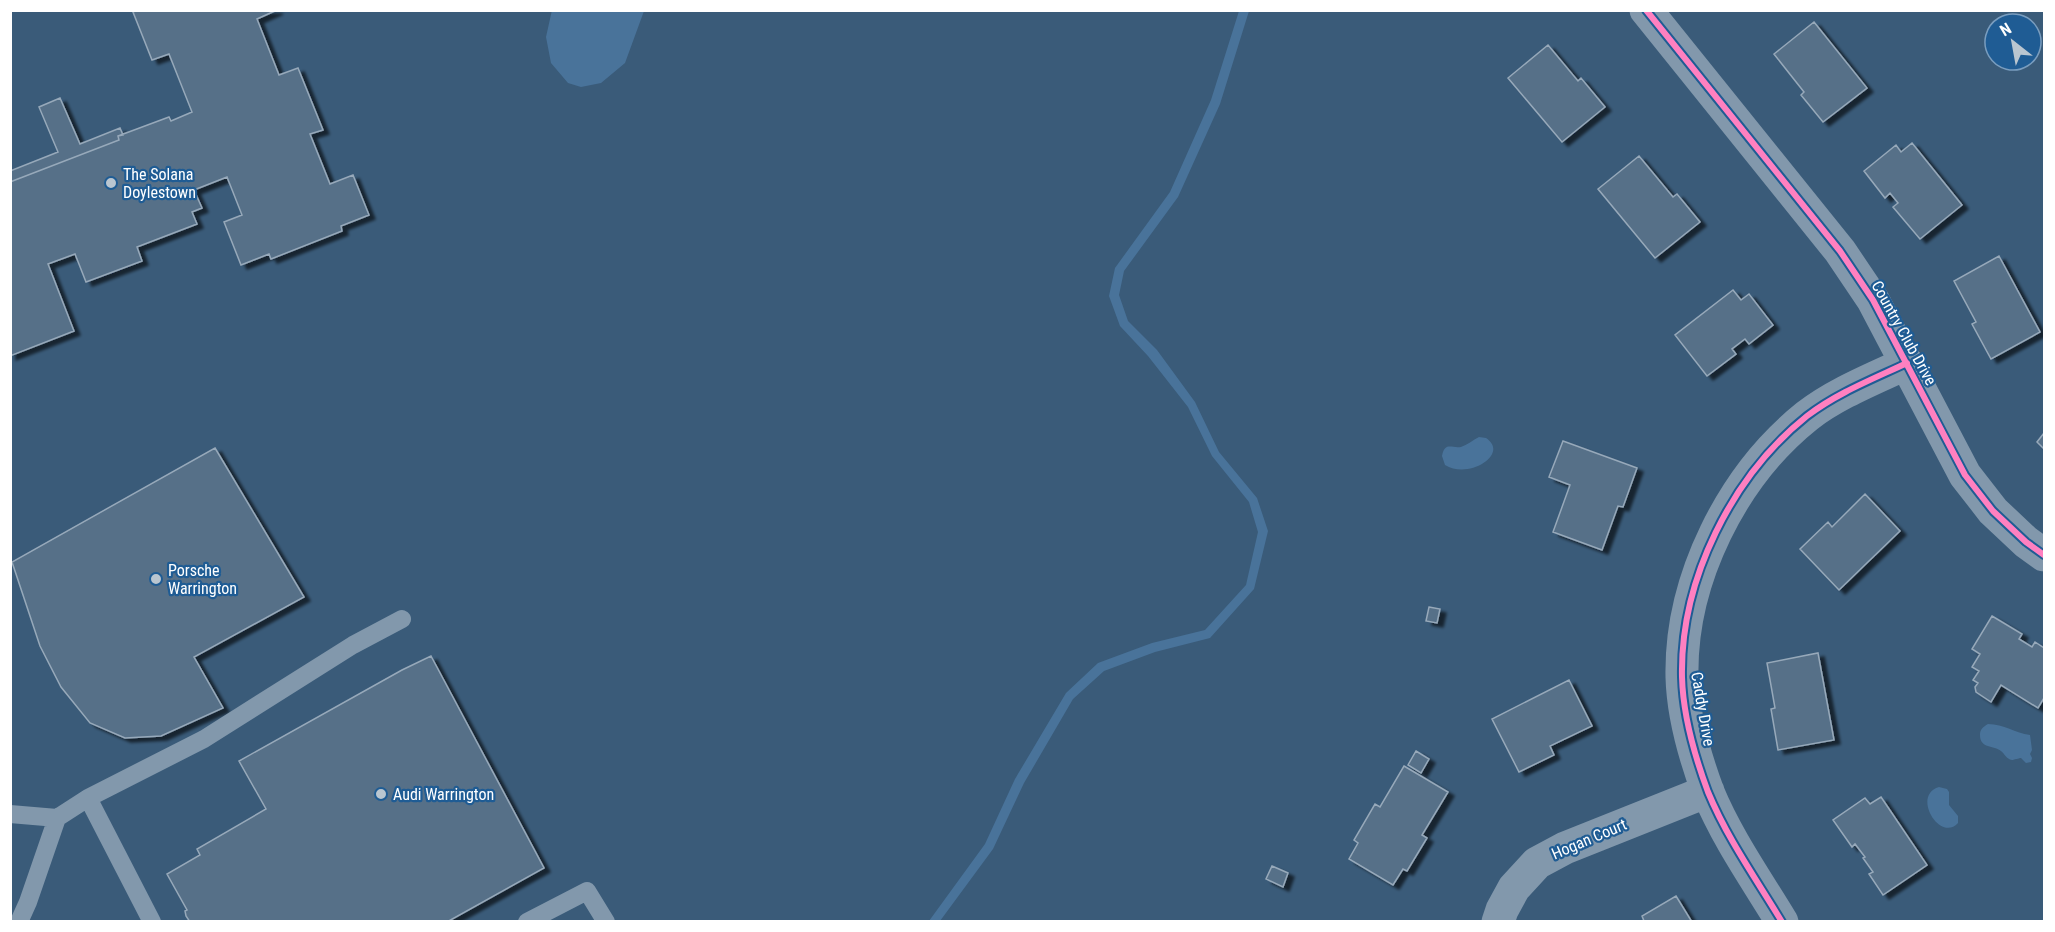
<svg xmlns="http://www.w3.org/2000/svg" width="2055" height="932" font-family="'Roboto Condensed',sans-serif">
  <style>
    .water { fill: #49739a }
    .building { fill: #567088; stroke: #97a9ba; stroke-width: 1.5; filter: url(#shadow) }
    .lines { fill: none; stroke-linecap: round; stroke-linejoin: round }
    .lane { stroke: #8298ac; stroke-width: 18 }
    .street { stroke: #8298ac; stroke-width: 33 }
    .cycleway-casing { stroke: #1f5c94; stroke-width: 10 }
    .cycleway { stroke: #ff80c0; stroke-width: 6 }
    .poi-dot { fill: #bac6d0; stroke: #1f5c94; stroke-width: 2 }
    .labels { text-anchor: middle; dominant-baseline: central; stroke-width: 4.5; stroke-linejoin: round; paint-order: stroke }
    .poi-label { font-size: 16px; fill: #fff; stroke: #1f5c94; text-anchor: start }
    .street-label { font-size: 16px; fill: #fff; stroke: #1f5c94 }
  </style>
  <defs>
    <filter id="shadow"><feDropShadow dx="6" dy="4" stdDeviation="1.5" flood-color="#0009"/></filter>
  </defs>
  <rect width="100%" height="100%" fill="#3a5b79"/>
  <path class="water" d="M552,10H644V11L625,63L601,83L581,87L568,83L551,63L546,37Z
    M1239,11H1249L1220,104L1178,197L1124,271L1119,295L1128,321L1157,350L1195,402L1219,452L1257,498L1268,531L1254,589L1210,638L1155,652L1104,671L1073,699L1024,783L993,849L940,921H929L985,844L1015,779L1066,693L1098,663L1152,643L1205,630L1246,585L1258,532L1249,502L1212,456L1188,407L1148,356L1120,326L1109,296L1115,268L1170,192L1211,100Z
    M1479,437L1486,438C1510,454 1469,480 1445,465L1442,456C1445,441 1452,449 1461,447C1467,445 1473,440 1479,437Z
    M1988,724C2004,724 2015,733 2030,735L2032,750L2030,754L2032,758L2031,762L2026,763L2021,758C2020,758 2013,760 2012,760C2006,759 2005,754 2001,751C1994,745 1980,749 1980,735C1980,729 1983,727 1988,724Z
    M1939,787L1947,789L1949,792V805L1958,816V823C1940,843 1911,795 1939,787Z"/>
  <path class="building" d="M137,10H277L257,19L279,75L298,68L323,130L310,134L330,184L353,175L369,215L341,226L342,231L271,259L269,254L241,265L224,222L242,215L227,177L194,190L202,208L192,212L197,224L137,247L142,261L86,282L75,254L48,264L74,331L10,356V182L119,140L118,136L169,117L171,121L192,112L169,54L152,60L133,12Z
    M1814,22L1867,88L1823,122L1801,95L1804,92L1774,54Z
    M1548,45L1578,81L1581,78L1605,107L1562,142L1508,78Z
    M60,98L80,144L120,128L123,135L118,136L119,140L10,182V171L58,152L39,107Z
    M1912,143L1962,205L1920,239L1893,207L1898,203L1890,193L1885,198L1864,171L1896,145L1901,152Z
    M1639,156L1673,197L1677,194L1700,222L1655,258L1598,189Z
    M1999,256L2040,332L1991,359L1972,324L1976,322L1954,281Z
    M1733,290L1741,300L1749,294L1773,325L1749,344L1745,339L1732,349L1736,354L1707,376L1675,335Z
    M2044,433V449L2037,442Z
    M1563,441L1637,468L1623,507L1618,506L1602,550L1553,532L1570,485L1549,477Z
    M215,448L304,597L194,657L223,708L161,736L125,738L90,723L61,687L40,646L12,562Z
    M1865,494L1900,531L1839,590L1800,549L1828,522L1832,527Z
    M1429,607L1440,609L1437,623L1426,621Z
    M1992,616L2022,634L2019,639L2032,647L2035,642L2044,648V698L2038,708L2001,685L1991,702L1976,692L1975,687L1978,683L1973,680L1979,671L1972,667L1980,654L1972,649Z
    M1818,653L1834,740L1778,750L1771,709L1775,708L1767,663Z
    M431,656L544,868L447,922H190L186,916L185,911L187,910L167,874L200,855L197,849L266,809L239,761L402,670Z
    M1569,680L1592,726L1550,746L1554,755L1519,772L1492,719Z
    M1416,751L1429,759L1421,773L1408,765Z
    M1404,766L1448,792L1422,835L1427,838L1407,871L1403,869L1393,885L1349,859L1358,843L1354,840L1375,804L1380,807Z
    M1881,797L1927,865L1883,895L1869,874L1873,872L1863,858L1865,857L1855,844L1852,847L1833,820L1865,798L1870,804Z
    M1272,866L1288,873L1283,887L1266,879Z
    M1676,896L1692,922H1642L1644,921L1642,916Z"/>
  <g class="lines">
    <path class="lane" d="M88,798L152,922
      M10,814L57,818
      M19,922L28,902L57,818L88,798L204,739L353,645L402,619
      M527,922L587,891L606,922"/>
    <path class="street" d="M1646,10L1840,251L1873,300L1965,475L1993,511L2026,542L2044,555
      M1498,922L1502,910L1514,888L1537,863L1565,848L1708,791
      M1782,922C1756,879 1727,838 1708,792C1695,757 1683,715 1682,677C1680,580 1732,476 1807,416C1837,393 1873,379 1907,363"/>
    <g class="cycleway-casing">
      <path id="cycleway" d="M1646,10L1840,251L1873,300L1965,475L1993,511L2026,542L2044,555
        M1782,922C1756,879 1727,838 1708,792C1695,757 1683,715 1682,677C1680,580 1732,476 1807,416C1837,393 1873,379 1907,363"/>
    </g>
    <use href="#cycleway" class="cycleway"/>
  </g>
  <g class="poi-dot">
    <circle cx="111" cy="183" r="6"/>
    <circle cx="156" cy="579" r="6"/>
    <circle cx="381" cy="794" r="6"/>
  </g>
  <g class="labels">
    <g class="poi-label">
      <text x="123" y="174">The Solana<tspan x="123" dy="18">Doylestown</tspan></text>
      <text x="168" y="570">Porsche<tspan x="168" dy="18">Warrington</tspan></text>
      <text x="393" y="794">Audi Warrington</text>
    </g>
    <g class="street-label">
      <text transform="translate(1904 333) rotate(61)">Country Club Drive</text>
      <text transform="translate(1703 709) rotate(80)">Caddy Drive</text>
      <text transform="translate(1589 839) rotate(-23)">Hogan Court</text>
    </g>
  </g>
  <rect width="2055" height="932" fill="none" stroke="#ffffff" stroke-width="24"/>
  <g transform="translate(2013 42) rotate(329)"><circle r="28" fill="#1f5c94" stroke="#799dbf" stroke-width="1.5"/>
  <path d="M0-4.5L10 22L0 15L-10 22Z" fill="#bac6d0"/>
  <text y="-9" font-size="16" font-weight="bold" text-anchor="middle" fill="#ffffff">N</text>
  </g>
</svg>
